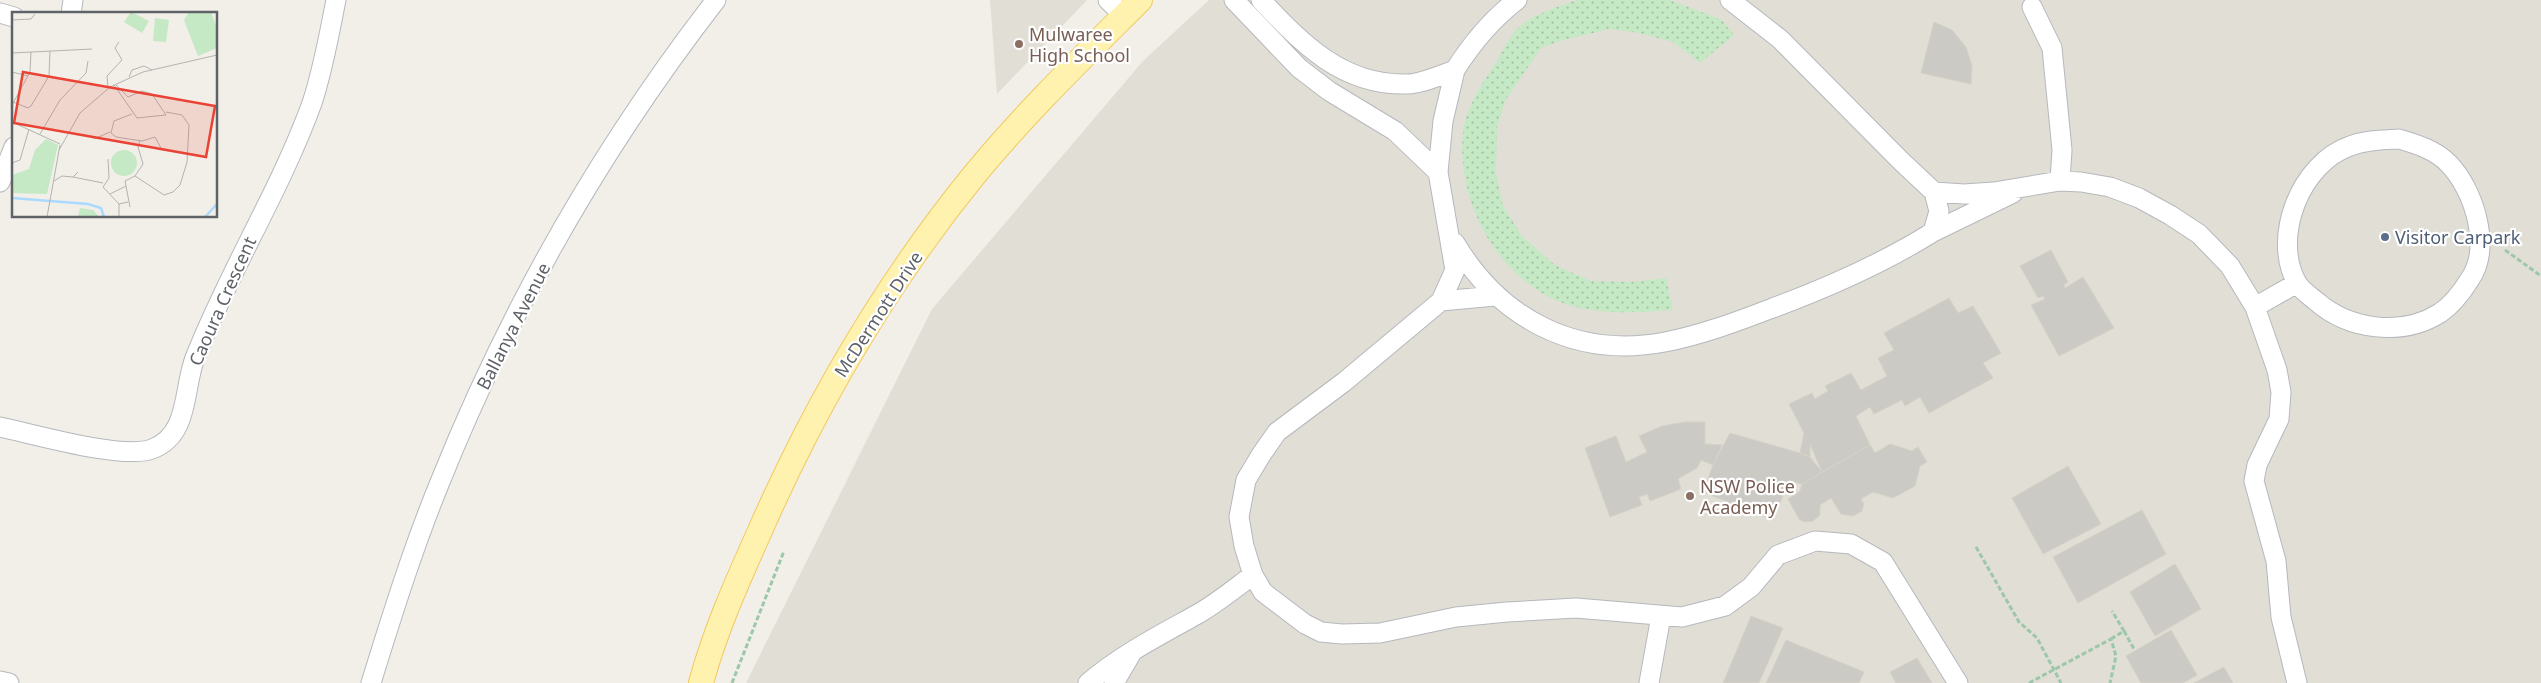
<svg xmlns="http://www.w3.org/2000/svg" width="2541" height="683" font-family="'Noto Sans',sans-serif">
  <style>
    .education { fill: #e1ded6 }
    .grass { fill: url(#grass-dots) }
    .building { fill: #cccac5; stroke: #d6d1c6 }
    .lines { fill: none; stroke-linecap: round; stroke-linejoin: round }
    .minor-casing { stroke: #b5b8bc; stroke-width: 21 }
    .major-casing { stroke: #f2c960; stroke-width: 26 }
    .path { stroke: #9cc7a9; stroke-width: 3; stroke-dasharray: 5 2.5; stroke-linecap: butt }
    .minor { stroke: #fff; stroke-width: 19 }
    .major { stroke: #fff2af; stroke-width: 24 }
    .education-dot { fill: #8d6e63; stroke: #fff; stroke-width: 2 }
    .service-dot { fill: #5c6f8a; stroke: #fff; stroke-width: 2 }
    .labels { text-anchor: middle; dominant-baseline: central; stroke-width: 4.5; stroke-linejoin: round; paint-order: stroke }
    .education-label { font-size: 18px; fill: #785e54; stroke: #fff; text-anchor: start }
    .service-label { font-size: 18px; fill: #4e5e75; stroke: #fff; text-anchor: start }
    .street-label { font-size: 18px; fill: #5f6368; stroke: #fff }
    .inset-river { fill: none; stroke: #aadaff; stroke-width: 2.5 }
    .inset-road { fill: none; stroke: #b3b3b1; stroke-width: 1 }
    .view { fill: #ea4335; fill-opacity: 0.15; stroke: #ea4335; stroke-width: 2.5 }
    .inset-edge { fill: none; stroke: #5f6368; stroke-width: 2.5 }
  </style>
  <defs>
    <pattern id="grass-dots" width="8" height="8" patternUnits="userSpaceOnUse" patternTransform="scale(1.25)"><rect width="8" height="8" fill="#c5e8c5"/><path d="M2 2h.1M6 6h.1" fill="none" stroke="#a3c0a4" stroke-width="1.8" stroke-linecap="round"/></pattern>
  </defs>
  <rect width="100%" height="100%" fill="#f1efe8"/>
  <path class="education" d="M990,0H1087L997,94Z
    M1209,0H2541V683H746L932,309L1143,61Z"/>
  <path class="grass" d="M1578,0H1670L1722,20L1734,35L1700,63L1673,42L1639,33L1610,29L1563,40L1541,48L1505,101L1497,128L1496,174L1503,206L1522,236L1555,265L1591,281L1631,282L1666,278L1673,310C1633,313 1591,316 1553,299C1493,270 1456,198 1463,132C1466,106 1483,83 1497,61C1503,51 1509,37 1517,29C1529,16 1561,5 1578,0Z"/>
  <path class="building" d="M1934,22L1952,30L1966,47L1972,66L1971,84L1921,73Z
    M2051,250L2068,282L2064,285L2065,288L2083,277L2114,328L2059,356L2031,305L2045,299L2043,296L2038,298L2020,266Z
    M1949,298L1958,313L1973,306L2001,353L1983,363L1993,378L1929,413L1920,397L1905,406L1902,400L1874,414L1870,407L1856,416L1870,445L1822,472L1810,444V457L1800,453L1804,433L1789,404L1812,393L1815,399L1828,391L1825,386L1851,373L1861,390L1887,376L1878,358L1894,350L1884,333Z
    M1686,422H1705V444L1722,445L1713,465L1701,460L1697,468L1678,479L1681,489L1650,501L1647,494L1639,497L1642,505L1610,517L1585,448L1616,436L1626,462L1647,452L1639,436L1662,426Z
    M1730,433L1800,453L1810,457L1822,472L1802,484L1789,481L1773,520L1703,492L1713,465Z
    M1890,444L1912,451L1918,447L1927,462L1920,466L1915,486L1893,498L1873,492L1861,499L1864,504L1862,511L1853,516L1841,514L1831,498L1820,505V515L1813,521L1804,522L1799,519L1788,499L1800,491L1802,484L1870,445L1875,453Z
    M2068,466L2101,524L2043,554L2012,498Z
    M2142,510L2166,554L2078,603L2053,557Z
    M2175,564L2201,609L2155,636L2130,592Z
    M1751,616L1783,628L1759,683H1723Z
    M2171,630L2197,675L2183,683H2141L2126,656Z
    M1786,640L1864,672L1859,683H1766Z
    M1917,658L1932,683H1896L1890,672Z
    M2224,667L2233,683H2194Z"/>
  <g class="lines">
    <g class="minor-casing">
      <path id="minor" d="M1108,0L1124,16
        M1234,0L1299,68L1329,91L1395,131L1438,172L1455,270L1441,301L1344,382L1277,432L1261,455L1246,480L1239,517L1244,546L1253,575L1263,592L1305,624L1321,632L1342,634L1380,633L1456,617L1507,612L1576,608L1682,617L1725,606L1751,587L1778,555L1815,541L1851,544L1883,562L1958,683
        M1261,0C1302,44 1343,86 1407,84C1422,84 1440,75 1455,70C1472,43 1491,20 1517,0
        M2032,7L2052,48L2062,150L2060,181
        M0,13L14,17
        M71,14L73,0
        M2399,139C2416,144 2436,150 2449,164C2474,190 2492,247 2470,279C2462,292 2452,305 2440,313C2402,337 2349,330 2316,301C2310,296 2301,290 2297,283C2271,237 2301,163 2350,146C2366,140 2382,140 2399,139Z
        M1438,172L1443,121L1455,70
        M0,182L14,147
        M1934,192L1964,194L1994,192L2060,181L2081,182L2110,187L2139,198L2170,215L2199,234L2230,266L2255,307L2277,370L2281,392L2279,419L2257,465L2254,481L2276,561L2281,617L2297,683
        M1933,232L2013,193
        M1455,243C1500,319 1576,359 1665,342C1701,335 1736,322 1770,309C1827,288 1882,264 1933,232L1939,211L1934,192L1901,161L1780,39L1730,0
        M1441,301L1495,296
        M2255,307L2297,283
        M0,427C34,434 123,460 152,449C190,435 183,388 195,358C229,271 280,191 312,103C323,70 329,35 336,0
        M0,681L9,683
        M371,683C392,615 413,548 440,482C509,310 602,147 716,0
        M1088,683C1121,655 1158,636 1196,615C1216,604 1235,588 1253,575
        M1114,683L1131,654
        M1649,683L1661,616"/>
    </g>
    <g class="major-casing">
      <path id="major" d="M701,683C715,631 737,582 759,533C815,405 887,282 975,174C1026,112 1084,56 1140,0"/>
    </g>
    <path class="path" d="M2505,250L2541,276
      M1976,547L2019,622L2037,638L2061,683
      M2124,631L2134,649
      M2111,639L2124,631L2112,611
      M732,683L784,551
      M2029,683L2111,639L2116,656L2110,683"/>
    <use href="#minor" class="minor"/>
    <use href="#major" class="major"/>
  </g>
  <g class="education-dot">
    <circle cx="1019" cy="44" r="5"/>
    <circle cx="1690" cy="496" r="5"/>
  </g>
  <circle class="service-dot" cx="2385" cy="237" r="5"/>
  <g class="labels">
    <g class="education-label">
      <text x="1029" y="34">Mulwaree<tspan x="1029" dy="21">High School</tspan></text>
      <text x="1700" y="486">NSW Police<tspan x="1700" dy="21">Academy</tspan></text>
    </g>
    <g class="service-label">
      <text x="2395" y="237">Visitor Carpark</text>
    </g>
    <g class="street-label">
      <text transform="translate(222 301) rotate(-66)">Caoura Crescent</text>
      <text transform="translate(878 314) rotate(-57)">McDermott Drive</text>
      <text transform="translate(513 326) rotate(-63)">Ballanya Avenue</text>
    </g>
  </g>
  <g transform="translate(12 12)">
    <rect width="205" height="205" fill="#f1efe8"/>
    <path d="M177,0H199L205,16V36L186,44L172,8Z" fill="#c5e8c5"/>
    <path d="M119,0L137,9L130,21L112,10ZM143,6L157,8L154,30L141,29ZM34,127L46,133L35,182L0,181V163L17,157L23,138ZM99 151a13 13 0 1 1 26 0a13 13 0 1 1-26 0ZM68,196L81,198L87,205H66Z" fill="#c5e8c5"/>
    <path class="inset-river" d="M0,186L76,192L89,196L92,205M193,205L205,192"/>
    <path class="inset-road" d="M43,0H67M0,8L19,7L23,2M0,41L80,37M0,60L16,64M117,65L120,58L132,54L140,58M102,73L125,106L154,103L140,82L130,79L116,85L104,73M96,76L95,64L110,48L103,36L107,30M1,90L16,96L19,94L37,64L38,39M0,93L18,60L19,40M120,102L102,109L99,121L104,125L130,129L143,125L150,138M0,110L48,132M28,122L48,88L74,61L76,49M82,127L98,120M47,138L68,101L98,75L131,60L205,43M96,147L97,166L91,175L107,192M0,151L8,148L17,117M123,164L152,183L161,180L168,173L175,150L177,113L170,103L154,100M61,165L91,171M42,169L50,164L61,165L66,160M98,182L114,174M118,195L113,169L123,164L131,152L126,135L128,128M35,205L48,133M107,205V192L116,190"/>
    <path class="view" d="M11,60L203,94L194,145L2,111Z"/>
    <rect width="205" height="205" class="inset-edge"/>
  </g>
</svg>
